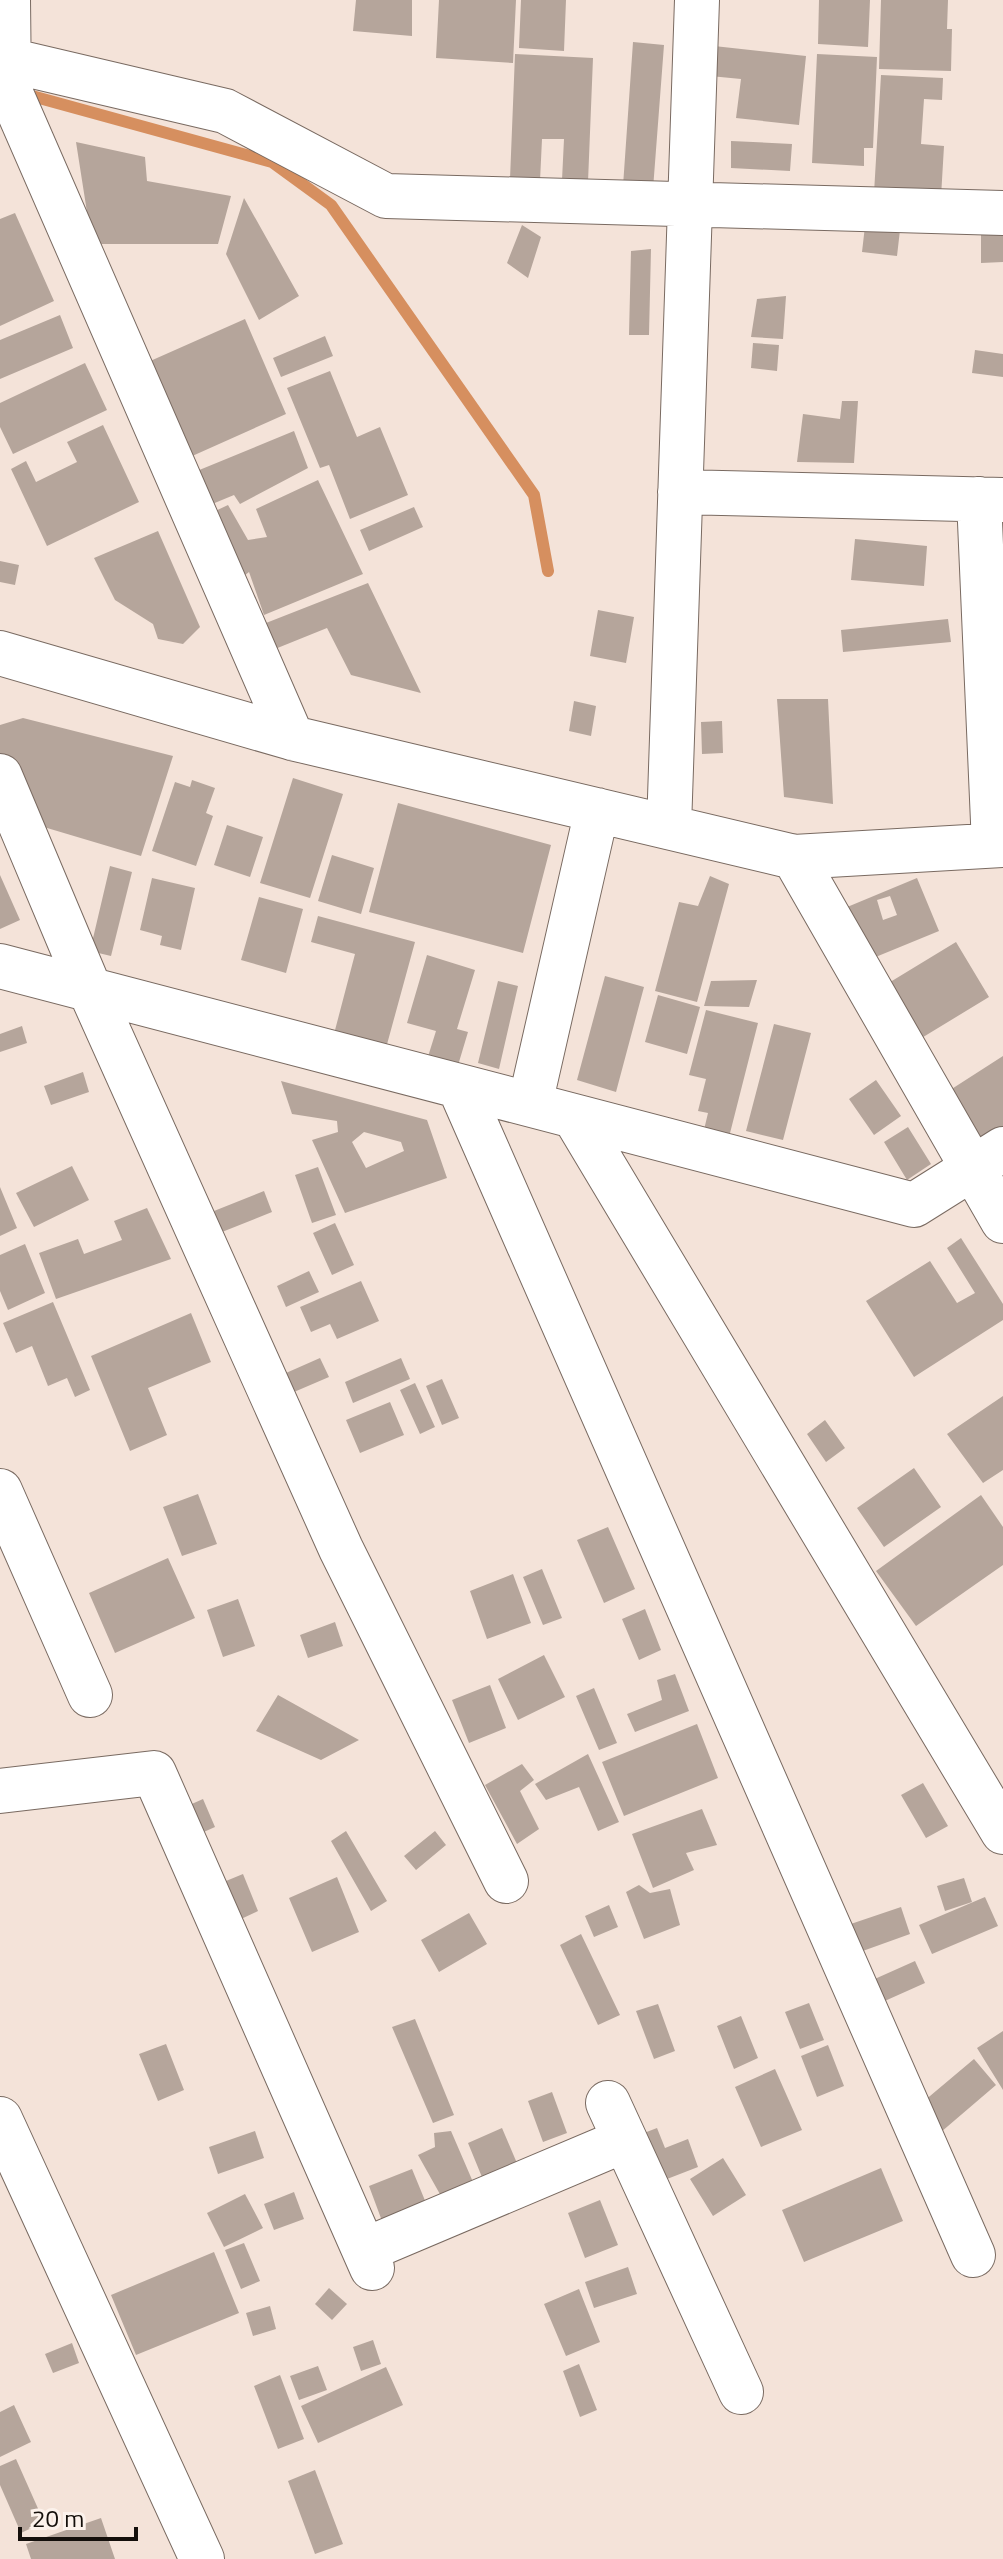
<svg xmlns="http://www.w3.org/2000/svg" width="1003" height="2559" font-family="'Titillium Web',sans-serif">
  <style>
    .lines { fill: none; stroke-linecap: round; stroke-linejoin: round }
    .stream { stroke: #d68f5f; stroke-width: 12 }
    .building { fill: #b5a59b; fill-rule: evenodd }
    .minor-casing { stroke: #796a61; stroke-width: 46 }
    .minor { stroke: #fff; stroke-width: 44 }
  </style>
  <rect width="100%" height="100%" fill="#f4e3d9"/>
  <g class="lines">
    <path class="stream" d="M21,93L272,162L331,205L534,495L548,571"/>
  </g>
  <path class="building" d="M356,0H412V36L353,31Z
    M439,0H516L513,63L436,58Z
    M521,0H566L564,51L519,48Z
    M819,0H870L868,47L818,44Z
    M881,0H948L947,29H952L951,71L879,69Z
    M633,42L664,45L653,189L623,186Z
    M714,46L806,56L799,125L736,118L741,79L710,76Z
    M515,54L593,58L588,182L562,180L564,139H542L540,181L510,179Z
    M817,54L877,57L873,148H864V166L812,163Z
    M881,75L943,78L942,100L924,99L921,144L944,146L941,197L874,193Z
    M731,141L792,144L790,171L731,168Z
    M76,142L145,157L147,181L231,196L218,244H92Z
    M244,198L299,296L259,320L226,254Z
    M15,213L54,301L0,326V219Z
    M522,225L541,237L528,278L507,263Z
    M865,226L900,230L897,256L862,252Z
    M981,230H1003V262L981,263Z
    M651,249L649,335H629L631,251Z
    M786,296L783,339L751,337L757,299Z
    M60,315L73,348L0,379V340Z
    M245,319L286,414L190,457L148,362Z
    M325,336L333,356L281,377L273,358Z
    M753,343L779,345L777,371L751,368Z
    M975,350L1003,354V377L972,373Z
    M85,363L107,410L13,454L0,427V403Z
    M330,371L357,437L380,427L408,495L350,519L329,465L320,468L287,388Z
    M842,401H858L854,463L797,462L803,414L840,419Z
    M103,425L139,502L47,546L11,469L26,461L36,482L77,462L67,442Z
    M294,431L308,468L240,504L234,495L205,507L192,473Z
    M318,480L363,574L264,615L249,572L235,583L209,514L228,505L248,540L267,537L256,509Z
    M414,507L423,527L369,551L360,530Z
    M158,531L200,627L183,644L158,639L153,624L115,600L94,558Z
    M855,539L927,546L924,586L851,580Z
    M0,561L19,565L15,585L0,582Z
    M368,583L421,693L351,675L327,628L275,649L266,623Z
    M598,610L634,617L626,663L590,656Z
    M948,619L951,642L843,652L841,630Z
    M777,699H828L833,804L784,797Z
    M574,701L596,706L591,736L569,731Z
    M23,718L173,756L141,856L27,822L0,763V725Z
    M722,721L723,753L702,754L701,722Z
    M293,778L343,794L310,898L260,883Z
    M192,780L215,788L206,813L213,816L196,866L152,851L175,782L190,787Z
    M398,803L551,845L523,953L369,912Z
    M227,825L263,837L250,877L214,865Z
    M332,855L374,868L361,914L318,901Z
    M110,866L132,872L111,956L90,951Z
    M0,875L20,920L0,929Z
    M710,876L729,884L697,1002L655,991L679,902L698,906Z
    M152,878L195,888L181,950L160,945L162,936L140,930Z
    M917,878L939,931L861,963L840,910ZM890,896L897,915L883,920L877,900Z
    M259,897L303,909L286,973L241,960Z
    M318,916L415,942L386,1048L334,1034L355,954L311,942Z
    M956,942L989,997L915,1042L882,987Z
    M427,955L475,970L457,1029L468,1032L456,1072L426,1063L436,1031L407,1023Z
    M605,976L644,987L616,1092L577,1080Z
    M757,980L749,1007L704,1006L711,981Z
    M498,981L518,986L499,1069L478,1063Z
    M658,995L700,1007L687,1054L645,1042Z
    M706,1010L758,1023L728,1141L703,1134L708,1113L698,1111L706,1079L689,1075Z
    M774,1024L811,1033L783,1140L746,1131Z
    M22,1026L27,1043L0,1052V1034Z
    M1003,1056V1127L980,1143L947,1092Z
    M83,1072L89,1092L51,1105L44,1086Z
    M876,1080L901,1116L874,1135L849,1099Z
    M281,1081L427,1120L447,1178L345,1213L312,1140L338,1132L337,1121L292,1114ZM364,1132L401,1142L404,1151L366,1168L352,1142Z
    M908,1127L931,1164L907,1180L884,1142Z
    M72,1166L89,1200L34,1227L16,1193Z
    M318,1167L336,1215L312,1223L295,1175Z
    M0,1187L17,1228L0,1236Z
    M264,1191L272,1212L222,1232L214,1211Z
    M147,1208L171,1259L56,1299L39,1253L78,1239L84,1254L122,1240L114,1221Z
    M335,1223L354,1265L332,1275L313,1233Z
    M961,1238L1003,1304V1320L914,1377L866,1301L930,1261L957,1303L975,1293L947,1248Z
    M25,1244L45,1293L8,1310L0,1291V1255Z
    M309,1271L319,1292L286,1307L277,1286Z
    M361,1281L379,1321L337,1339L330,1324L311,1332L300,1307Z
    M53,1302L90,1390L75,1397L67,1378L48,1386L32,1346L16,1353L3,1323Z
    M191,1313L211,1362L148,1388L167,1435L130,1451L91,1356Z
    M320,1358L329,1377L294,1392L286,1373Z
    M401,1358L410,1379L353,1403L345,1382Z
    M442,1379L459,1418L442,1425L426,1386Z
    M415,1383L435,1427L420,1434L400,1390Z
    M1003,1396V1470L983,1483L947,1434Z
    M390,1402L404,1435L360,1453L346,1420Z
    M825,1420L845,1448L826,1462L807,1434Z
    M914,1468L941,1507L884,1547L857,1508Z
    M198,1494L217,1544L182,1556L163,1507Z
    M981,1495L1003,1527V1565L916,1626L876,1571Z
    M608,1527L635,1589L604,1603L577,1540Z
    M168,1558L195,1618L115,1653L89,1593Z
    M542,1569L562,1618L543,1625L523,1577Z
    M513,1574L531,1623L487,1639L470,1591Z
    M238,1599L255,1646L223,1657L207,1610Z
    M645,1609L661,1650L639,1660L622,1619Z
    M335,1622L343,1646L308,1658L300,1635Z
    M544,1655L565,1697L518,1720L498,1679Z
    M675,1674L689,1711L635,1732L627,1714L662,1700L657,1680Z
    M490,1685L506,1728L469,1743L452,1700Z
    M594,1688L617,1743L599,1750L576,1696Z
    M278,1695L359,1740L321,1760L256,1731Z
    M697,1724L718,1778L624,1816L602,1762Z
    M588,1754L619,1822L598,1831L579,1787L546,1800L535,1784Z
    M522,1764L534,1780L520,1791L539,1829L517,1844L485,1785Z
    M923,1783L948,1826L926,1838L901,1795Z
    M203,1799L215,1827L197,1835L185,1807Z
    M702,1809L717,1845L686,1853L694,1870L653,1888L632,1834Z
    M346,1831L387,1901L371,1911L331,1841Z
    M435,1831L446,1845L416,1870L404,1856Z
    M243,1874L258,1911L241,1919L226,1881Z
    M337,1877L359,1932L312,1952L289,1898Z
    M964,1878L972,1902L945,1911L937,1886Z
    M639,1885L650,1893L670,1889L680,1925L644,1939L626,1892Z
    M985,1897L998,1926L932,1954L919,1925Z
    M609,1905L618,1927L594,1937L585,1916Z
    M901,1907L910,1934L846,1957L836,1929Z
    M469,1913L487,1944L439,1972L421,1940Z
    M581,1934L620,2015L598,2025L560,1945Z
    M915,1961L925,1983L878,2004L868,1982Z
    M809,2003L824,2040L800,2049L785,2012Z
    M658,2004L675,2051L654,2059L636,2011Z
    M741,2016L758,2058L734,2069L717,2026Z
    M415,2019L454,2115L433,2123L392,2027Z
    M1003,2031V2090L977,2048Z
    M166,2044L184,2090L158,2101L139,2054Z
    M828,2045L844,2086L817,2097L801,2056Z
    M974,2059L996,2085L934,2138L911,2112Z
    M775,2069L802,2130L761,2147L735,2087Z
    M552,2092L567,2133L543,2142L528,2101Z
    M502,2128L519,2168L484,2182L468,2143Z
    M657,2128L665,2148L688,2139L698,2167L649,2186L631,2138Z
    M255,2131L264,2158L218,2174L209,2147Z
    M451,2131L473,2182L441,2196L418,2155L435,2147L434,2133Z
    M723,2158L746,2195L713,2216L690,2179Z
    M881,2168L903,2221L804,2262L782,2210Z
    M412,2169L426,2203L382,2221L369,2186Z
    M294,2192L304,2219L274,2230L264,2204Z
    M245,2194L263,2228L224,2247L207,2213Z
    M600,2200L618,2245L585,2258L568,2213Z
    M244,2243L260,2281L241,2289L225,2250Z
    M214,2252L239,2313L136,2355L111,2295Z
    M628,2267L637,2294L594,2308L585,2282Z
    M329,2288L347,2304L332,2320L315,2304Z
    M579,2289L600,2342L566,2356L544,2304Z
    M270,2306L276,2329L253,2336L246,2313Z
    M373,2340L381,2364L361,2371L353,2347Z
    M72,2343L79,2363L53,2373L45,2354Z
    M579,2364L597,2410L580,2417L563,2371Z
    M318,2366L327,2390L299,2400L290,2376Z
    M386,2367L403,2405L318,2443L301,2406Z
    M280,2375L304,2439L278,2449L254,2386Z
    M14,2405L31,2442L0,2457V2412Z
    M16,2459L44,2522L21,2533L0,2485V2466Z
    M315,2470L343,2544L315,2554L288,2481Z
    M101,2518L115,2559H31L26,2544Z"/>
  <g class="lines">
    <g class="minor-casing">
      <path id="minor" d="M8,0L9,89L292,738
        M8,60L225,111L386,196L1003,213
        M680,492L1003,500
        M979,499L994,845
        M0,653L292,738L794,857L1003,845
        M0,776L90,990L341,1549L506,1881
        M669,827L697,0
        M794,857L1003,1221
        M0,966L914,1205L1003,1149
        M459,1086L973,2255
        M530,1104L597,810
        M574,1116L1003,1832
        M0,1491L90,1695
        M0,1791L154,1773L372,2268
        M608,2103L741,2392
        M0,2119L202,2559
        M365,2250L625,2140"/>
    </g>
    <use href="#minor" class="minor"/>
  </g>
  <path d="M20 2527v12h116v-12" fill="none" stroke="#140f0b" stroke-width="4"/>
  <text x="32" y="2527" font-size="24" fill="#140f0b" stroke="#fcf2ec" stroke-width="6" paint-order="stroke">20 m</text>
</svg>
